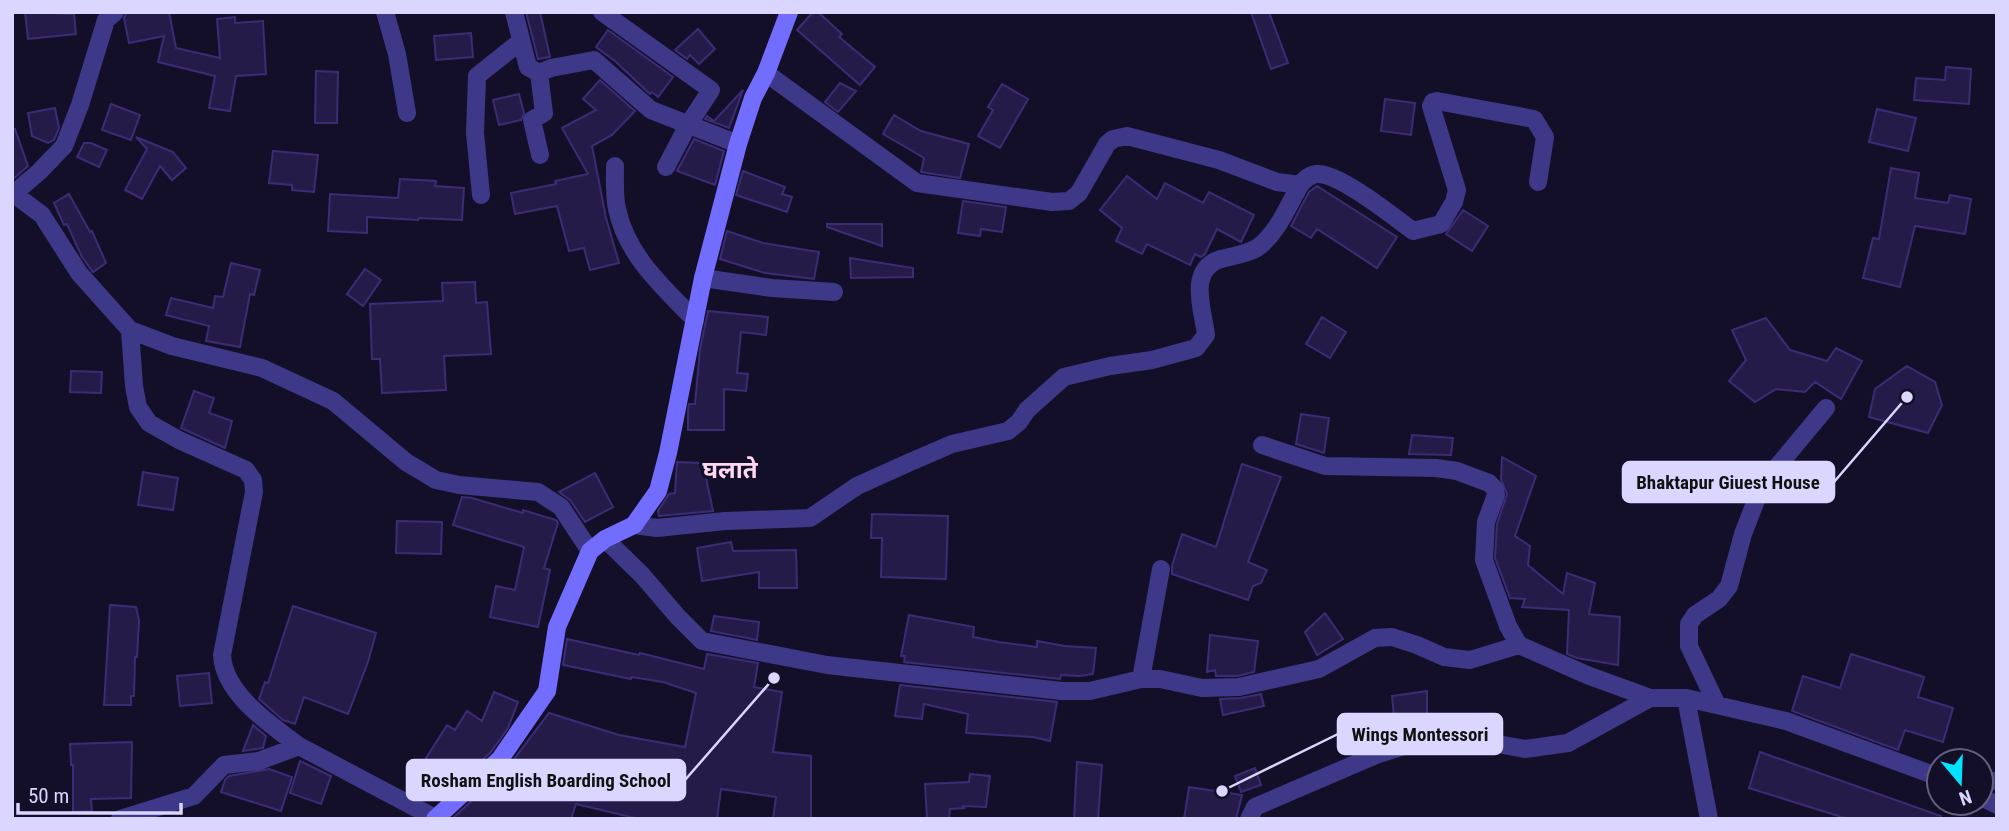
<svg xmlns="http://www.w3.org/2000/svg" width="2009" height="831" font-family="'Roboto Condensed','Noto Sans Devanagari',sans-serif">
  <style>
    .building { fill: #251b49; stroke: #3c2c76; stroke-width: 2 }
    .lines { fill: none; stroke-linecap: round; stroke-linejoin: round }
    .minor { stroke: #3d3988; stroke-width: 18 }
    .secondary { stroke: #736dff; stroke-width: 18 }
    .labels { text-anchor: middle; dominant-baseline: central; stroke-width: 7; stroke-linejoin: round; paint-order: stroke }
    .district-label { font-size: 24px; font-weight: bold; fill: #ffd8f0; stroke: #140f28 }
    .leader { fill: none; stroke: #dbd6ff; stroke-width: 2.5 }
    .callout-dot { fill: #dbd6ff; stroke: #140f28; stroke-width: 2.5 }
    .callout { fill: #dbd6ff; stroke: #dbd6ff; stroke-width: 2.5 }
    .callout-label { font-size: 19px; text-anchor: middle; font-weight: bold; fill: #111 }
  </style>
  <rect width="100%" height="100%" fill="#140f28"/>
  <path class="building" d="M25,12L74,14L76,34L28,39Z
    M133,12H169L176,48L220,58L217,19L235,17V23L263,21L266,74L236,76L230,111L209,108L215,76L158,62L164,36L129,43L124,18L126,14Z
    M526,12H540L550,57L538,59Z
    M813,12H818L842,34L839,37L875,67L860,85L797,30Z
    M1251,12H1269L1288,63L1271,69Z
    M698,29L715,49L699,64L690,55L687,59L675,50Z
    M608,30L673,77L658,97L652,92L650,94L616,62L596,47Z
    M471,33L473,57L436,60L434,36Z
    M1946,67L1971,69L1969,104L1914,100L1916,78L1945,80Z
    M316,71L338,72L337,123H315Z
    M600,80L635,111L612,135L592,146L606,218L619,263L590,270L584,248L569,251L557,206L515,214L511,193L556,184L555,181L588,174L562,128L596,110L583,99Z
    M840,83L856,91L838,112L825,102Z
    M1002,84L1028,99L1000,148L978,136L993,110L988,107Z
    M743,90L729,128L705,119L707,116L714,121Z
    M519,94L524,113L521,120L499,125L493,100Z
    M1385,99L1415,103L1411,135L1381,131Z
    M111,104L140,115L131,140L102,130Z
    M55,108L59,128L54,140L48,143L32,136L28,113Z
    M1877,109L1916,118L1908,151L1869,142Z
    M894,115L921,131L969,144L960,178L921,172L924,158L883,134Z
    M15,129L28,166L12,180V130Z
    M136,137L173,152L186,168L172,180L160,166L142,199L125,190L147,149Z
    M694,139L724,151L715,185L677,171Z
    M84,143H91L107,150L99,167L77,157Z
    M273,151L318,155L314,192L292,190V185L269,183Z
    M1891,168L1919,173L1915,198L1948,203L1950,195L1971,199L1965,234L1915,226L1900,287L1863,278L1873,238L1879,239Z
    M743,171L785,187L782,194L792,197L787,212L736,195Z
    M1127,176L1157,199L1165,183L1203,203L1209,192L1254,215L1241,242L1217,229L1205,254L1201,257L1195,254L1190,265L1147,244L1142,254L1116,241L1122,228L1100,210Z
    M400,179L436,181L435,186L464,188L462,220L419,218L418,220L367,217V233L328,231L330,194L398,198Z
    M1317,186L1397,237L1377,268L1317,229L1311,238L1291,226L1309,192Z
    M69,194L90,232L92,231L106,263L93,272L82,257L67,224L64,225L54,203Z
    M963,201L1006,207L1002,232L981,229L980,236L958,233Z
    M1463,210L1488,226L1472,251L1446,234Z
    M827,224H882V246L827,227Z
    M727,231L763,243L819,252L814,279L765,273L720,259Z
    M850,258L913,268V277L851,278Z
    M231,263L260,270L254,295L250,294L240,347L206,341L209,326L166,315L171,298L213,308L215,296L223,297Z
    M365,269L381,280L363,306L347,294Z
    M475,282L476,303L487,302L491,354L444,356L446,390L382,393L380,359H372L370,304L443,301L442,283Z
    M708,311L768,317L766,335L741,332L737,373L748,374L746,391L724,389V430H688V410L689,404H695L700,349Z
    M1322,317L1346,332L1330,358L1306,344Z
    M1766,318L1790,350L1827,361L1836,348L1862,361L1841,399L1815,382L1805,392L1776,389L1755,402L1729,381L1746,360L1732,330Z
    M1907,366L1935,382L1942,405L1928,433L1869,417L1875,389Z
    M71,371L102,372L101,393L70,392Z
    M194,391L214,398L209,413L232,421L225,448L181,428Z
    M1301,414L1329,418L1324,453L1296,444Z
    M1412,435L1453,438L1451,455L1409,454Z
    M1502,457L1536,476L1515,536L1530,546L1528,565L1563,594L1567,573L1595,583L1589,614L1620,617L1618,665L1577,658L1567,654L1569,610L1522,607L1525,599L1510,598L1495,558L1497,524L1507,494L1501,479Z
    M677,462L703,463L713,511L659,516L658,511L669,494L675,493Z
    M1242,464L1281,477L1248,562L1267,570L1261,583L1253,586L1248,600L1172,574V566L1182,534L1216,547Z
    M143,472L178,478L173,510L138,505Z
    M595,473L613,507L585,522L570,500L559,492Z
    M462,497L472,498L523,513V510L556,520L558,523L544,568L550,570L538,627L490,617L496,586L515,590L524,547L453,525Z
    M872,514L948,516L946,579L881,577L882,538H871Z
    M397,521L442,522L441,554L396,553Z
    M731,542L733,551L796,550L797,588H759V572L702,581L697,548Z
    M110,605L136,607L139,620L137,657H135L134,696H131V705H104Z
    M293,606L376,633L368,662L348,714L304,697L295,724L283,720L259,699L265,682L268,683Z
    M1325,613L1343,639L1317,655L1305,632Z
    M909,615L974,627L973,637L999,642L1037,647V641L1065,646L1096,648L1093,674L1080,676L1061,675L1060,679L904,662L905,656H901Z
    M714,616L759,622L757,640L711,631Z
    M1210,635L1258,641L1254,672L1238,676H1216L1215,670L1207,672Z
    M567,639L639,655L640,653L704,669L707,654L758,663L754,687L782,692L773,752L811,756V819H773L776,797L721,789L717,819H639L576,804L571,819H452L508,767L549,713L619,735L685,747L696,693L663,682L632,677L631,679L563,665Z
    M1851,654L1924,677L1918,697L1953,708L1943,742L1905,730L1898,750L1792,711L1803,676L1840,688Z
    M209,673L212,703L180,706L177,676Z
    M900,685L1057,702L1050,741L1033,737L966,733L968,714L924,704L922,719L895,716Z
    M1427,691V723L1395,727L1392,696Z
    M494,692L518,702L508,728L491,752L443,796L414,777L447,725L455,730L467,711L482,721Z
    M1261,694L1264,706L1223,715L1220,699L1241,698Z
    M253,725L266,736L263,748L243,751Z
    M132,742L131,798L91,799L92,811L73,812V765H71L70,744Z
    M1760,752L1941,816L1940,819H1848L1749,788Z
    M300,761L331,776L321,804L290,793Z
    M1077,762L1102,765L1098,819H1074Z
    M1255,768L1261,785L1241,792L1235,776Z
    M269,769L292,777L281,811L221,792L225,780L229,776Z
    M970,774L990,776L986,807L963,806L964,808L950,809L949,819H927L925,784L969,782Z
    M1189,787L1242,795L1236,819H1184Z"/>
  <g class="lines">
    <path class="minor" d="M385,12L397,54L407,113
      M514,12L528,67L539,73L544,113L532,120L540,155
      M602,12L711,90L688,125L666,167
      M539,73L551,68L594,60L651,110L738,144
      M766,73L917,183L1052,202L1069,201L1079,193L1107,144L1113,139L1127,136L1219,160L1277,182L1300,185
      M615,166C615,180 614,196 617,209C627,256 663,287 695,320
      M14,194L42,215L79,273L130,330L134,386L138,407L149,423L179,440L246,470L253,480L254,492L222,655C224,694 270,724 299,746
      M12,195L39,172L64,146L80,105L106,20L115,12
      M481,195L475,133L477,76L521,41
      M703,278L772,288L834,292
      M130,330L172,346L262,368L333,401L406,462L436,480L459,485L538,492L561,507L590,551
      M1262,445L1325,466L1436,468L1457,471L1489,483L1495,489L1496,495L1486,522L1484,560L1508,626L1519,645
      M634,525L657,528L725,521L810,518L857,486L908,463L952,444L1008,431L1019,422L1027,410L1064,377L1110,366L1152,360L1196,348L1206,335C1203,310 1187,269 1221,259C1232,256 1247,254 1257,248C1277,234 1288,206 1300,185C1305,179 1310,174 1318,174C1341,174 1394,217 1413,231L1441,224L1454,202L1457,190L1431,106L1433,102L1437,101L1534,119L1545,137L1538,182
      M605,539L642,575L678,617L702,641L827,665L1062,691H1090L1141,679H1160L1202,688L1239,687L1319,669L1375,638L1392,637L1417,645L1444,657L1470,660L1519,645L1587,675L1650,698H1686L1786,721L1939,777
      M1141,679L1161,569
      M1686,698L1709,819
      M1717,705L1689,646V624L1695,615L1719,599L1729,586L1743,534L1762,485L1826,408
      M1981,781H1997
      M1981,797L1997,805
      M120,819L194,796L224,765L259,761L299,746L435,818
      M1249,819L1255,807L1376,755L1442,734L1525,749L1568,743L1650,698"/>
    <path class="secondary" d="M435,819L500,759L547,691L557,627L590,551L605,539L634,525L658,491L668,453L703,278L738,144L753,98L766,73L789,12"/>
  </g>
  <g class="labels">
    <g class="district-label">
      <text x="730" y="470">घलाते</text>
    </g>
  </g>
  <path class="leader" d="M1907 397L1834 482M1222 791L1338 734M774 678L685 780"/>
  <g class="callout-dot">
    <circle cx="1907" cy="397" r="7"/>
    <circle cx="1222" cy="791" r="7"/>
    <circle cx="774" cy="678" r="7"/>
  </g>
  <g class="callout">
    <rect x="1623" y="462" width="211" height="40" rx="7"/>
    <rect x="1338" y="714" width="164" height="40" rx="7"/>
    <rect x="407" y="760" width="278" height="40" rx="7"/>
  </g>
  <g class="callout-label">
    <text x="1728" y="489">Bhaktapur Giuest House</text>
    <text x="1420" y="741">Wings Montessori</text>
    <text x="546" y="787">Rosham English Boarding School</text>
  </g>
  <rect width="2009" height="831" fill="none" stroke="#dbd6ff" stroke-width="28"/>
  <g transform="translate(1960 782) rotate(161)"><circle r="33" fill="#140f28" stroke="#645f7e" stroke-width="2"/>
  <path d="M0-5L12 26L0 18L-12 26Z" fill="#02e2ff"/>
  <text y="-10" font-size="19" font-weight="bold" text-anchor="middle" fill="#dbd6ff">N</text>
  </g>
  <path d="M18 803v10h163v-10" fill="none" stroke="#dbd6ff" stroke-width="3.5"/>
  <text x="28" y="803" font-size="21" fill="#dbd6ff" stroke="#140f28" stroke-width="5" paint-order="stroke">50 m</text>
</svg>
